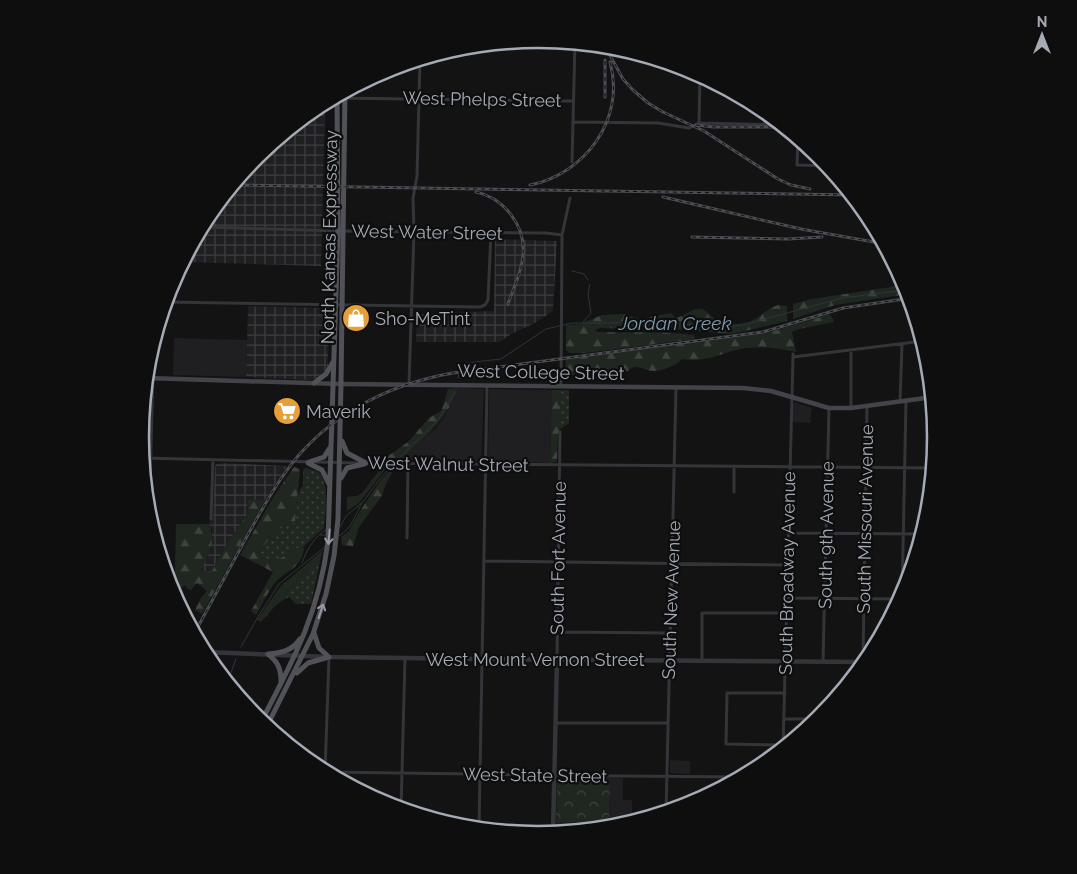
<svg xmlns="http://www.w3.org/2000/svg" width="1077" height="874" font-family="Raleway,sans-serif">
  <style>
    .built { fill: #1f1f21 }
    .industrial { fill: url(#industrial-grid) }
    .grass { fill: url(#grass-dots) }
    .forest { fill: url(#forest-firs) }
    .park { fill: url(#park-crowns) }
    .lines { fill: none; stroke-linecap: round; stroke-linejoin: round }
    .stream { stroke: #2d363c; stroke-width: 1 }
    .minor { stroke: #343539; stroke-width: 3 }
    .tertiary { stroke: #343539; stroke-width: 4.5 }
    .secondary { stroke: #424449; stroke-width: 4.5 }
    .primary { stroke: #505258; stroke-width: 5 }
    .rail-casing { stroke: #4b4d52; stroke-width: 3 }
    .rail { stroke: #0e0e0f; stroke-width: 1; stroke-dasharray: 4; stroke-linecap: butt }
    .oneway { stroke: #9499a2 }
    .labels { text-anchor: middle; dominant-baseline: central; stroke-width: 4.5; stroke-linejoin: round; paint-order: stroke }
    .street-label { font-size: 18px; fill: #a5abb4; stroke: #0e0e0f }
    .poi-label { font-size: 18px; fill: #a5abb4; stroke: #0e0e0f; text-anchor: start }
    .water-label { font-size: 19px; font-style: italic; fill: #7e9aae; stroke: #0e0e0f }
    .rim { fill: none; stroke: #a5abb4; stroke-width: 2.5 }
  </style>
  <defs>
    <pattern id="industrial-grid" width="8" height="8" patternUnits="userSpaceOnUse" patternTransform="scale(1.25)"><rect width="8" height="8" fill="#1f1f21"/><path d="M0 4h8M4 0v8" fill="none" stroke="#3d3d3f"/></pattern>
    <pattern id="grass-dots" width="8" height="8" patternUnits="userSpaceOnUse" patternTransform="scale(1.25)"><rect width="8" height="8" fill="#1f2720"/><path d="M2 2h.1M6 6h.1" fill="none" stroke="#3d443e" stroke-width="1.8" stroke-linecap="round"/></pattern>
    <pattern id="forest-firs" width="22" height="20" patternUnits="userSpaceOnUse" patternTransform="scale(1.25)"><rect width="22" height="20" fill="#1f2720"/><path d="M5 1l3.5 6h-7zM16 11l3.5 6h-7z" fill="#3d443e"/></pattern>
    <pattern id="park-crowns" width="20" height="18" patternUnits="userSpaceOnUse" patternTransform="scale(1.25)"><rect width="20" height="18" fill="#1f2720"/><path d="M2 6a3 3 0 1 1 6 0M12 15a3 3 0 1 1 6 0" fill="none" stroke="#3d443e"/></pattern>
  </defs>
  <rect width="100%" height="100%" fill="#131314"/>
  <path class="built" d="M174,338L247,340L246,377L173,375Z
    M458,388L484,389L481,461L407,460V454L436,428L444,417Z
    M491,389L552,390L550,463L488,461L489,391Z
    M795,402L812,408L810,423L793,422V405Z
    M670,760L690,761V774L670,773Z
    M610,778H623V800H632V823L616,828L555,834L556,822L609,823Z"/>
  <path class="industrial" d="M325,102L321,266L183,262L208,216L257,155L317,106Z
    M495,239L557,241L553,311L533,324L511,334L500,342H416L417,314L494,311Z
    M248,306L329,308L328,368L327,371L317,378L310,380L246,377Z
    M222,463L287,466L265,500H248L247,514L224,548L212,571H201L211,549L212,530L209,524L210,517L213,516L215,467L216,464Z"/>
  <path class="grass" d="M560,390H569V423L560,429Z
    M305,468C309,469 314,470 317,471C331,480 325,514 324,528L303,547H300L274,562L256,556L275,531L295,522L297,501L299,491L303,485V471Z
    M321,557L311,604H296L289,597L283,600L287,590L296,584L297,580L317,559Z"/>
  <path class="forest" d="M905,282L908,289L902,295L835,305L793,319V304L812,299L891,287Z
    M778,305L787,306V321L732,334L651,327L635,329L600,328L595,330L597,332C630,333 662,331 694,335L695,339L585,353H569L566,349V325L580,324L602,315L623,314L641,319L671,313L676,318C684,316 690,310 698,309C706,307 713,320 721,323C727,325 737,324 744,323C760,320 763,310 778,305Z
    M830,314L834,322L799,329L792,332L796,352C780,348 752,345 736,350C717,355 703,363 682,359C678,365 661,371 654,371C644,371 636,362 628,371L604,373L596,369C588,377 576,375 565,375L566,359L767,333Z
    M458,388C447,418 430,433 407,454V458H388V456L408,442L429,418L441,411L448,389Z
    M552,390H560V429L558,434L557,460L556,462L550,463Z
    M294,467L300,469L295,522L275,531L256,556L274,562L300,547H303L304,549C301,570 285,570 274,584C267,593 262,605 256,615L251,611L273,572L240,555L274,496Z
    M382,467H387L359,503L347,511V497L357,496L362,493Z
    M392,467H395L386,484L382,496L359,527L353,546L342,545L341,537L348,532L360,511L380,481Z
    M248,500H265L202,614L195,610L201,598L207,591L197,583L191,590L187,589L185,585L180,589L175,599L169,583L175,572L176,524H209C217,541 208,556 201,571H212L224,548L247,514Z
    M323,550L321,557L317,559L297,580L296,584L287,590L283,600L275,606L261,622L257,620L280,587Z"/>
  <path class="park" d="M559,777L610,778L609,823L556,822L557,779Z"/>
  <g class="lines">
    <path class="stream" d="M572,271L584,274L588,280
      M583,322L591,313L588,294L590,284
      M458,378L460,367L466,363L501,359L546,329L572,323H667L725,327L743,325L842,298L897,291L907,285
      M396,461L438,420L455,392
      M340,527L346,516L363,502L379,480L393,464
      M320,535H326
      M339,536C353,527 354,517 362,503
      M302,563C307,549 314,537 327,529
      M241,647L259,615L279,584L326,546
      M227,683L236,659"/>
    <path class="minor" d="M699,81H713
      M332,98L573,101
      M573,122L658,123L689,128L699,123L783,125
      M699,123L700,74
      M765,124V110
      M798,137L797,165L829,166
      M572,162L575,42
      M201,227L338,231L546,233L562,235
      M165,302L480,307L485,305L488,300L491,232
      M793,354V357L923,341
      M409,384L414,232L413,198L417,176L420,59
      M561,386L562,235L570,198
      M900,401L902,344
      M851,408V350
      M142,458L359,463
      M365,463L934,468
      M734,492V467
      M149,519L154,339
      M211,519L213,460
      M788,533L923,534
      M407,538L408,464
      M484,561L787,565
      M902,597L906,401
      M786,598L901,599
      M557,632L669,633
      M557,659L560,432
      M702,661V613H786
      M823,662L829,408
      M863,662L867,406
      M785,719H820
      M556,723H667
      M783,745L726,744L727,693H785
      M783,749L793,357
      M325,772L620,776L744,777
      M325,772L329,657
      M401,810L405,658
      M666,813L676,388
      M479,829L487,385"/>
    <path class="tertiary" d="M204,652L329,657L483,659L866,662
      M553,834L557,659"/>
    <path class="secondary" d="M146,378L341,384L743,388L771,391L829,408H851L933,397"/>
    <path class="primary" d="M314,383L326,374L333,362
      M342,441L347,453L366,463
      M309,462L324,457L331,446
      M308,463L322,470L329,484
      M341,478L347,468L364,464
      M314,633L319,648L329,657
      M268,654C281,653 292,651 300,639
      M269,655C278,662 281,669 281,682
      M297,673L308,663L329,657
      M261,722C294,659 319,613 328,541L338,231L337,95
      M267,726L313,634L326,594L334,556L338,519L341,384L345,91"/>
    <g class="rail-casing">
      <path id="rail" d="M607,50L623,79L633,90L648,103L663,112L704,131L778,179L791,185L810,189
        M605,97V60
        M696,125L714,127H776
        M233,185L853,195
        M530,185C585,174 626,119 610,62
        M476,192C504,198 526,226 523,255C522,272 513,289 508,304
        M663,197L801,229L885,244
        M692,237L788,239L822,237
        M194,634C211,603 228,571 245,540C261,511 277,481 298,456C338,410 394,383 453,373L763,332L843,308L911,298"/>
    </g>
    <use href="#rail" class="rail"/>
  </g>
  <defs><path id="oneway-shaft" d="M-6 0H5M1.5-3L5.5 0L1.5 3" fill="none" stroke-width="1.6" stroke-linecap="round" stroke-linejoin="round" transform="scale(1.25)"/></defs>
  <g class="oneway">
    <use href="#oneway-shaft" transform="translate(329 537) rotate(95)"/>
    <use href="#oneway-shaft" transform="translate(321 611) rotate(-72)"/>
  </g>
  <defs>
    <g id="shop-disc" transform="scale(1.4375)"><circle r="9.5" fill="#e7a038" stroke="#0e0e0f"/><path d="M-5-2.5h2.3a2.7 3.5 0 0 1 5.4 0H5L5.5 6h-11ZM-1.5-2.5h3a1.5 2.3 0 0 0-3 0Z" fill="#fff"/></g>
    <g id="supermarket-disc" transform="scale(1.4375)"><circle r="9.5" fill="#e7a038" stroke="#0e0e0f"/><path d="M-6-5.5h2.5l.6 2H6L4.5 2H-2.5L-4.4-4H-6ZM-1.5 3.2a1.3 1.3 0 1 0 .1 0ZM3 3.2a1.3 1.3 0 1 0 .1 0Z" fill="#fff"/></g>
  </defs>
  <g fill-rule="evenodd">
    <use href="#shop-disc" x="356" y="318"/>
    <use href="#supermarket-disc" x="287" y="411"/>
  </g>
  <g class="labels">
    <g class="street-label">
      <text transform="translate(482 99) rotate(1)">West Phelps Street</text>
      <text transform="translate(427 232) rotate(1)">West Water Street</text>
      <text transform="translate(329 237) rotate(-89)">North Kansas Expressway</text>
      <text transform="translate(541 372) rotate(1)">West College Street</text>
      <text transform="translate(448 464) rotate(1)">West Walnut Street</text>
      <text transform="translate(865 519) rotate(-89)">South Missouri Avenue</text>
      <text transform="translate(826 535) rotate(-89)">South 9th Avenue</text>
      <text transform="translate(558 558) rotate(-89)">South Fort Avenue</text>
      <text transform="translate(787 573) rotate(-89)">South Broadway Avenue</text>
      <text transform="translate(671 600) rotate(-88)">South New Avenue</text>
      <text x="535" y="659">West Mount Vernon Street</text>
      <text transform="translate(535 775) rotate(1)">West State Street</text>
    </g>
    <g class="poi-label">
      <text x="375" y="318">Sho-MeTint</text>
      <text x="306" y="411">Maverik</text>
    </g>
    <g class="water-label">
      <text x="675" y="323">Jordan Creek</text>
    </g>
  </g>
  <path d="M0 0H1077V874H0ZM149 437a389 389 0 1 1 778 0a389 389 0 1 1-778 0Z" fill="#0e0e0f" fill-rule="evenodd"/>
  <path class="rim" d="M149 437a389 389 0 1 1 778 0a389 389 0 1 1-778 0Z"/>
  <g transform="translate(1042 35)" stroke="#0e0e0f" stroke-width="4" paint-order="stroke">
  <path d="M0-4L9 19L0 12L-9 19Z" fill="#a5abb4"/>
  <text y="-8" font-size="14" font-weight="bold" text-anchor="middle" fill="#a5abb4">N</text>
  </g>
</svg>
